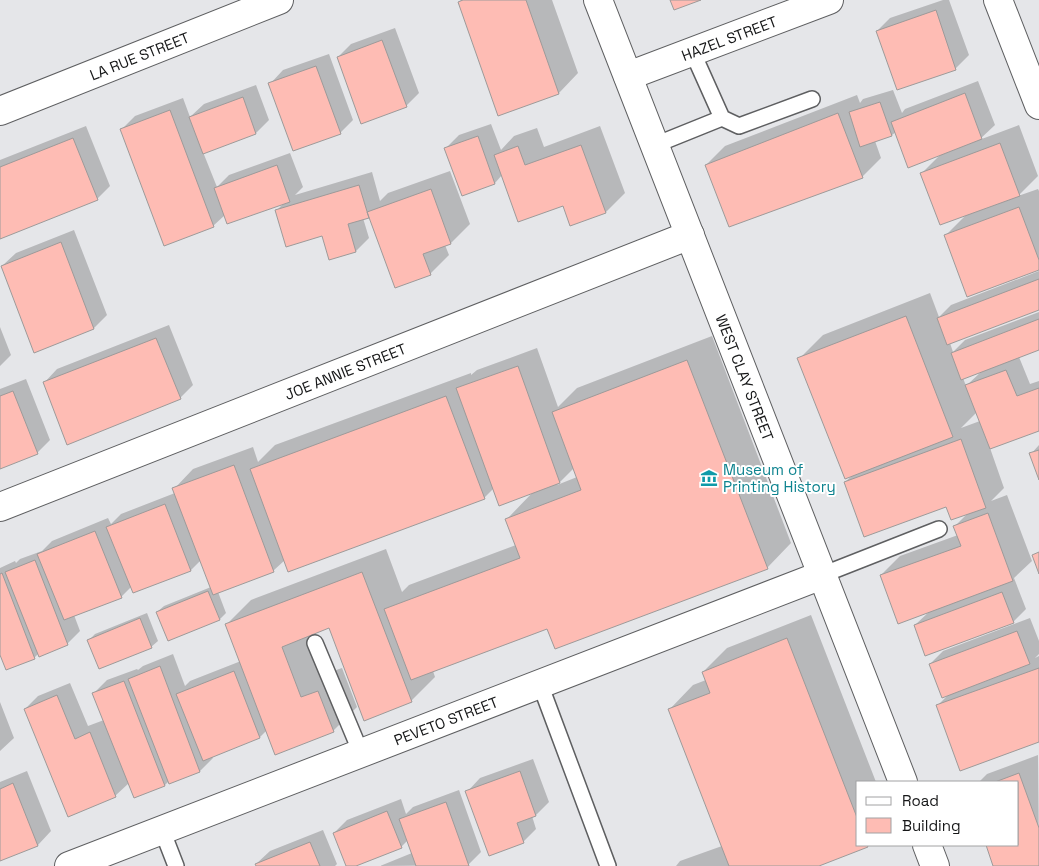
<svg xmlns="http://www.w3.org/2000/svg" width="1039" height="866" font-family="'Space Grotesk',sans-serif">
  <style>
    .shadow { fill: #0003; fill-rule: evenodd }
    .building { fill: #febcb4; stroke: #9d9a99 }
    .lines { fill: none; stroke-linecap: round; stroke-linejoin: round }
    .service-casing { stroke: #5e5f61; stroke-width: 18 }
    .minor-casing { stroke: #5e5f61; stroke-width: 30 }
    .service { stroke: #fff; stroke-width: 15 }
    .minor { stroke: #fff; stroke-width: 28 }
    .labels { text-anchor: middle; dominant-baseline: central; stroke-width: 4; stroke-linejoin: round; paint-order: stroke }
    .street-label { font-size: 15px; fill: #161718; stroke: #fff }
    .culture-label { font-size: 15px; fill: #0d838f; stroke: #fff; text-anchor: start }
  </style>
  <rect width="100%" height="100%" fill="#e5e6e9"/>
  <path class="shadow" d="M461,0H552L578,73L559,93L499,114L459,2Z
    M943,0H949L969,55L955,69L877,31L890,18Z
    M395,28L419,93L406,106L338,57L351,44Z
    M329,54L353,120L340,133L270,84L283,70Z
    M978,81L995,125L979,140L1019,125L1038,176L1018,196L1038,189L1039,191V269L946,235L967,214L921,174L942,153L896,132L892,135L875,141L881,158L862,177L706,165L725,146L857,95L860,103L863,99L893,90L902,113L905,109Z
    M256,85L269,120L256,133L203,152L217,187L229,175L290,153L303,187L295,195L372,172L380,201L388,193L450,171L470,224L451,243L445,245L449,255L430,274L369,215L363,218L369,238L356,251L330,258L323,234L277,210L284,203L225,215L213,226L122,129L135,116L183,98L190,117L204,104Z
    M491,124L501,150L514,136L537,128L544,147L600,126L625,193L606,212L564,204L502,175L495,183L446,148L459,135Z
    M86,126L110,186L97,199L0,237V160Z
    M74,230L107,315L94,328L35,351L2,266L16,253Z
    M1039,271V309L950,343L953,352L965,340L1039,312V349L1019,357L1030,384L1039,381V429L990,448L1004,488L991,501L1007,495L1032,561L1014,578L1026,609L1013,622L915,625L931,610L881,575L900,556L958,535L955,526L968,513L947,505L845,482L853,475L799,359L823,335L930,293L939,317L951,305ZM982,371L966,386L963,378ZM977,412L980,421L961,428Z
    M169,325L193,385L180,398L44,383L57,369Z
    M0,327L11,355L0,366Z
    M712,336L791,543L767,568L548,627L433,671L435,677L411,701L330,627L310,634L325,674L342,668L357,707L333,731L267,730L260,737L212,756L213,758L200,771L170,782L169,781L165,785L135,797L129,783L115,796L25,709L38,696L70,683L88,726L104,720L94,693L107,680L137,669L138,670L143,666L173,654L185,686L190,681L241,661L227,624L251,600L386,549L402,592L409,585L516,545L507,519L534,491L494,488L484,498L285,560L273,571L218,592L226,613L220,619L157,612L164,606L211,587L201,560L191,570L134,592L132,586L121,597L74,615L80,631L67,644L39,653L34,658L0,651V568L15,561L16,563L20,559L42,551L52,541L108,518L111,524L121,514L175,493L174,489L193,469L253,447L258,462L275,445L471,373V375L477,370L537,348L558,407L577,388ZM574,468L577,477L557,485Z
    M26,379L50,440L37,453L0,468V389Z
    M1039,445V476L1031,454Z
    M147,613L158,641L151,647L89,640L95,634Z
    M811,615L876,782H858V845H868L819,865V866H676L680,861L722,846L669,710L693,685L706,680L703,672L727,648Z
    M1030,618L1039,641V654L1035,658L1039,656V741L937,706L949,694L930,664L943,651Z
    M0,702L14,738L0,751Z
    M1038,755L1039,866H995L987,845H1018V782H979L987,774Z
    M533,759L549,802L536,815L532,816L536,829L523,842L467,792L480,778Z
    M27,771L51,831L38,845L0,860V782Z
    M459,790L481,852L468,865L380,866L412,853L408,840L401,847L352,866H347L334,833L347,820L401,799L406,814L413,807Z
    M323,830L337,864L335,866H257L256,864L270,851Z"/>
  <path class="building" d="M463,0H526L559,94L498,116L458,2Z
    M670,0H701L674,10Z
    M936,10L956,70L897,90L876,31Z
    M382,40L407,107L361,124L337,57Z
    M316,66L341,134L293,151L268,83Z
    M965,93L982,139L908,168L891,122Z
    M243,97L256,134L203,154L189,117Z
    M880,102L892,136L860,147L849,112Z
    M170,110L214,227L164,246L120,129Z
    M838,113L863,178L729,227L705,165Z
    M478,136L495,184L462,196L444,148Z
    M73,138L98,200L0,239V167Z
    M1000,143L1020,196L940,225L920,173Z
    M581,145L606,213L570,226L563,206L518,222L494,155L518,146L525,165Z
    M277,165L290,202L227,224L214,188Z
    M359,185L369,218L348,224L356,252L329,260L322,236L286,247L275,210Z
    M431,189L451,244L423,254L431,275L395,288L367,212Z
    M1019,207L1039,260V270L967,297L944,235Z
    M61,242L94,329L34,353L1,266Z
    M1039,279V310L947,345L937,318Z
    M906,316L953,437L845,479L797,358Z
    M1039,319V350L961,380L951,353Z
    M156,338L181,399L67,445L43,382Z
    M687,360L768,569L555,649L547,629L411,680L384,609L520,558L505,519L581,490L552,412Z
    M518,366L560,483L499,506L456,388Z
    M1006,370L1017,396L1039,388V431L990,449L965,385Z
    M13,391L38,454L0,469V396Z
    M446,396L485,499L288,572L250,469Z
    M961,439L986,508L951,520L946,507L864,537L844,482Z
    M1039,450V480L1029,453Z
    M234,465L274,572L213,595L172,488Z
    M165,504L191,571L133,593L106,527Z
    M988,513L1013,581L898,624L880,575L961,546L953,526Z
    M95,531L122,598L64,620L37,554Z
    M1039,552V574L1032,555Z
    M35,560L68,645L39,657L5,572Z
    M362,572L412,702L364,721L329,628L282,647L301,697L318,691L334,732L275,755L225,624Z
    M2,573L35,659L6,670L0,655V574Z
    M208,591L220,620L168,641L156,612Z
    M1002,592L1014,623L925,656L914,625Z
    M140,618L152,648L99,669L87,640Z
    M1017,631L1030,664L942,698L929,664Z
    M787,638L858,820V845H867L868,847L819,866H729L668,709L710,693L702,672Z
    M160,666L200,772L169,784L128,679Z
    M1039,668V742L960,771L936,705Z
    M234,671L260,738L203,761L176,694Z
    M124,681L165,786L134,798L92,693Z
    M57,695L75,739L90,732L116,797L68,817L24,709Z
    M520,771L536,816L517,823L524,843L489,856L465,791Z
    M1019,773L1039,828V866H993L986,845H1018V782H995Z
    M13,783L38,846L0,861V789Z
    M446,802L469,866H416L399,819Z
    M387,811L402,848L356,866H346L333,833Z
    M310,842L320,866H256L255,864Z"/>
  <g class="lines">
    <g class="service-casing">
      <path id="service" d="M692,51L722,118
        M655,145L722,118L739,126L812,99
        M822,575L939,529
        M315,643L361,753
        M540,684L608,866
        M162,830L176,866"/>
    </g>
    <g class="minor-casing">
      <g id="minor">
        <path id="s1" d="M598,0L903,782"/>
        <path d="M998,0L1039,105"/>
        <path id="s2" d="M628,76L829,0"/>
        <path id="s3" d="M0,111L279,0"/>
        <path id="s4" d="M0,507L690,235"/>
        <path d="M927,845L935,866"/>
        <path id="s5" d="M69,866L822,575"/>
      </g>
    </g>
    <use href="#service" class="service"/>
    <use href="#minor" class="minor"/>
  </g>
  <defs>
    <g id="museum-bare" transform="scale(1.35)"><path d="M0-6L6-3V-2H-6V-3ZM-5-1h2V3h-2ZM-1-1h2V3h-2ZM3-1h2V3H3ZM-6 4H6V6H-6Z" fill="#0f9aa8" stroke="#fff" stroke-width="2.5" paint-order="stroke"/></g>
  </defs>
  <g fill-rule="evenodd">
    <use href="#museum-bare" x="709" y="478"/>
  </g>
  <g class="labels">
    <g class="street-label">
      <text stroke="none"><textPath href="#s2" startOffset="108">HAZEL STREET</textPath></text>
      <text stroke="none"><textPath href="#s3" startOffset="150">LA RUE STREET</textPath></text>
      <text stroke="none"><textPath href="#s4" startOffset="371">JOE ANNIE STREET</textPath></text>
      <text stroke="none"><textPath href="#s1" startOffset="405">WEST CLAY STREET</textPath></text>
      <text stroke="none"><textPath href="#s5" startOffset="404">PEVETO STREET</textPath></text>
    </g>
    <g class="culture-label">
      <text x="723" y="469">Museum of<tspan x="723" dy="17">Printing History</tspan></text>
    </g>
  </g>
  <rect x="856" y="781" width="162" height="65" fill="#ffffff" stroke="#a2a2a3"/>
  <rect x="866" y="797" width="25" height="8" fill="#ffffff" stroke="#a2a2a3"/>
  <text x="902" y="806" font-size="15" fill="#161718">Road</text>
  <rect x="866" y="818" width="25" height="15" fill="#febcb4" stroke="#a2a2a3"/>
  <text x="902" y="831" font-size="15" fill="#161718">Building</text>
</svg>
